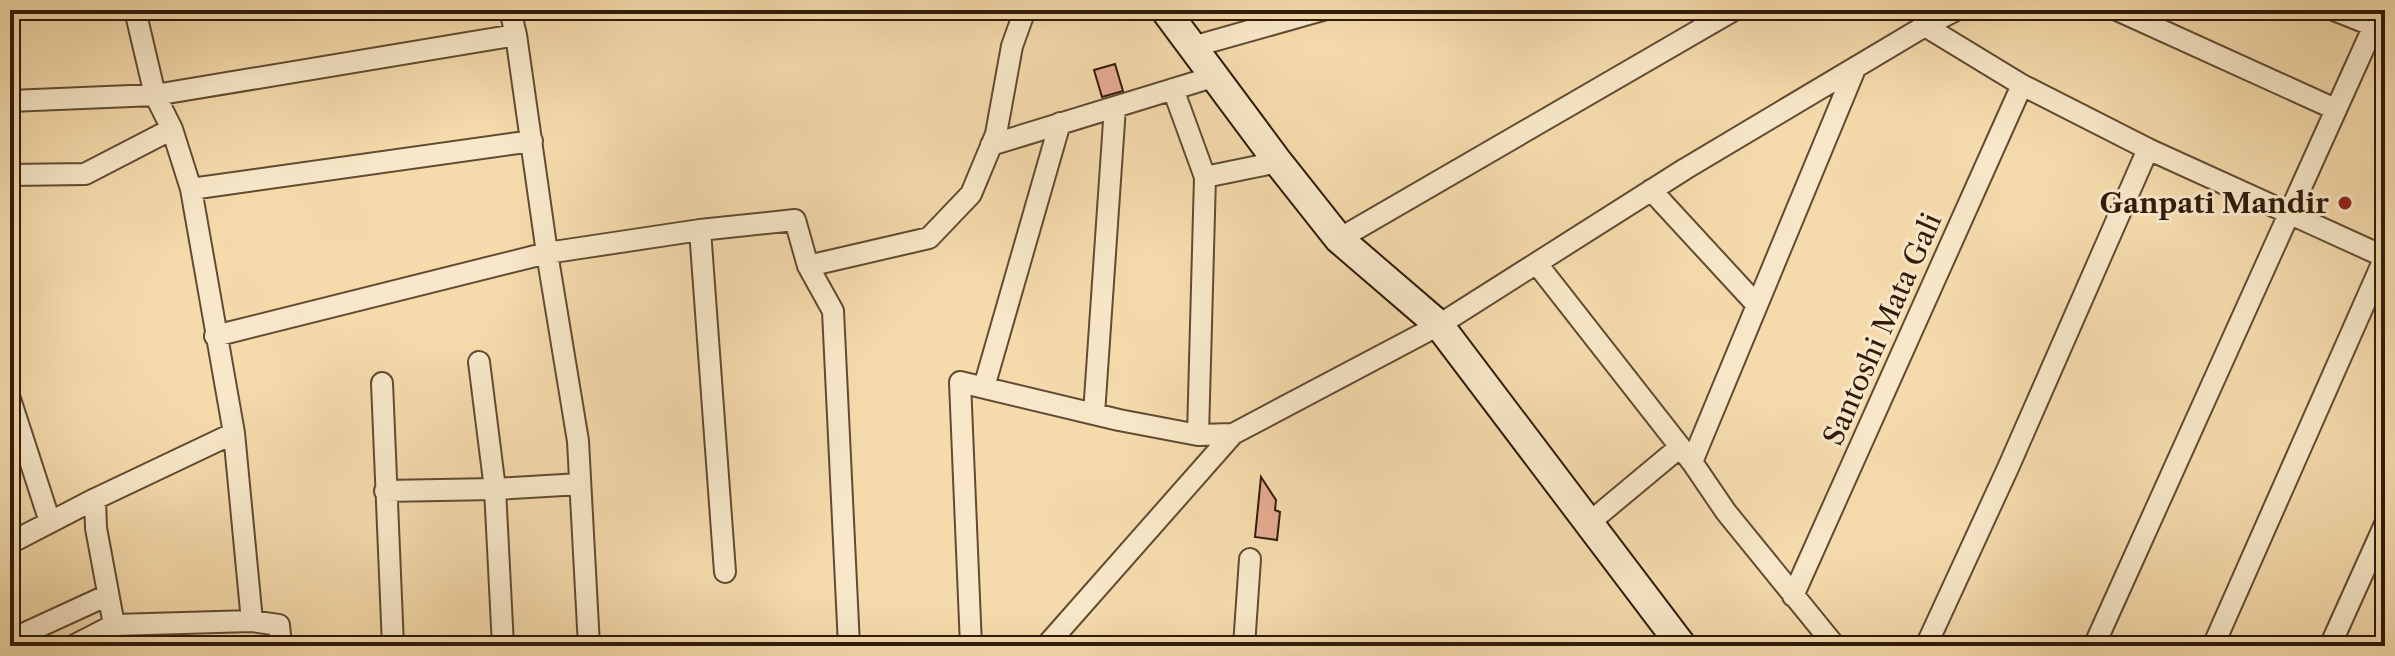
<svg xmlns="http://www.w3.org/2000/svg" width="2395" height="656" font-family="'Libre Caslon Text',serif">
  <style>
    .building { fill: #e7ab93; stroke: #301b0b; stroke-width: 2 }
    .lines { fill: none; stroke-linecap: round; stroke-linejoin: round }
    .street-casing { stroke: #614b33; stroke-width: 24 }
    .secondary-casing { stroke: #301b0b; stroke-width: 32 }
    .street { stroke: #f8e8c9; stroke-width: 20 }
    .secondary { stroke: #f8e8c9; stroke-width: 28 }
    .poi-dot { fill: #8f2418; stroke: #f8e8c9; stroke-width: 3 }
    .labels { text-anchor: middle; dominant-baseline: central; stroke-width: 6; stroke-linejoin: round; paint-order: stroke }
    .poi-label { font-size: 28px; font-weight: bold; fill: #301b0b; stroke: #f8e8c9; text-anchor: end }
    .street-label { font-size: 28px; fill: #301b0b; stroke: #f8e8c9 }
  </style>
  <rect width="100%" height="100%" fill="#f5dbac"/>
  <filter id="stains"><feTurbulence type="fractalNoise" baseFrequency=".0025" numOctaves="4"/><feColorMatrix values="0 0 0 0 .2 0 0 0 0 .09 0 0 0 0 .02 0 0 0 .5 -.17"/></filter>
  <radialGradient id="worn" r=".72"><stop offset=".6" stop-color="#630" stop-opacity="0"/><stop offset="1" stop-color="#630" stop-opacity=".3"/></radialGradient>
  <path class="building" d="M1115,64L1123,91L1102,97L1094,70Z
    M1261,477L1276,500L1275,510L1280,512L1277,540L1255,537Z"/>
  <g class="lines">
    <g class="street-casing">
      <path id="street" d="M135,10L155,95L172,129L191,189L234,433L252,621L114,625L96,528L95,499L234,433
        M510,10L516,35L547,253L578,441L589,646
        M1923,10L1925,26L2022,85L2148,149L2385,257
        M2117,10L2335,109
        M2334,10L2374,26
        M1192,47L1323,10
        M1173,89L1205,177L1198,435
        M10,101L155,95L516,35
        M991,145L1216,76
        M10,175L85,174L172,129
        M1205,177L1278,162
        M191,189L532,141
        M1651,190L1757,305
        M700,230L795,220L808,266L833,311L849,646
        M1339,239L1734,10
        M1537,264L1692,462L1726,512L1835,646
        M808,266L929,238L971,194L996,134L1012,46L1025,10
        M215,336L547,253L700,230L725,572
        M479,362L495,489L503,646
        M382,383L393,646
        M984,387L1060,123
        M10,399L50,522
        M1094,414L1115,107
        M1692,462L1855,69
        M385,491L495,489L580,484
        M1590,522L1680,447
        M10,543L95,499
        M1793,596L2022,85
        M252,621L279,625L281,646
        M10,640L108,595
        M73,646L114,625
        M971,646L960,382L1119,420L1198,435L1233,434
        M1046,646L1233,434L1439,325L1685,169L1925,26L1956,10
        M1244,646L1250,559
        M1926,646L2008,468L2148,149
        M2094,646L2381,10
        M2213,646L2385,257
        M2330,646L2385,524"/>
    </g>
    <g class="secondary-casing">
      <path id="secondary" d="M1165,10L1278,162L1339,239L1439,325L1682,646"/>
    </g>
    <use href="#street" class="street"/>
    <use href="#secondary" class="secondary"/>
  </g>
  <circle class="poi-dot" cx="2345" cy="203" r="8"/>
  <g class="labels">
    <g class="poi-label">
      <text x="2329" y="203">Ganpati Mandir</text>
    </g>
    <g class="street-label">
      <text transform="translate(1882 329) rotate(-66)">Santoshi Mata Gali</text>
    </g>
  </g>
  <rect width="2395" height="656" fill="none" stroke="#f5dbac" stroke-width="40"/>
  <rect x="12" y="12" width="2371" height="632" fill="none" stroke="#301b0b" stroke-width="4"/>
  <rect x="20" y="20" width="2355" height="616" fill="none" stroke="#301b0b" stroke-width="2"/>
  <rect width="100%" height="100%" filter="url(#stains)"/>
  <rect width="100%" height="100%" fill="url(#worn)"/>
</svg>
